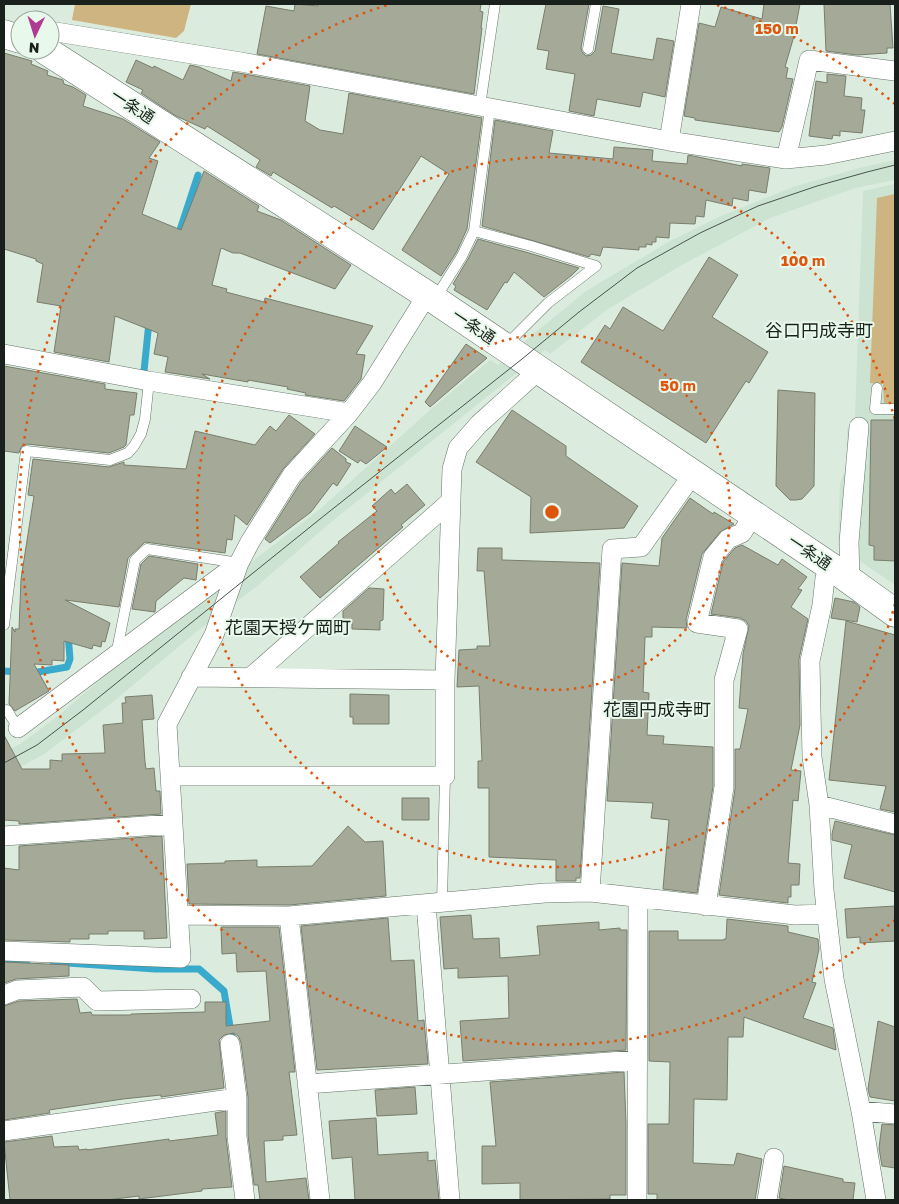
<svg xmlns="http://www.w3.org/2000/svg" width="899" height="1204" font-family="'Golos Text','Noto Sans JP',sans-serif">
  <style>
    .built { fill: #cbe3d0 }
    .green { fill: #ceb481 }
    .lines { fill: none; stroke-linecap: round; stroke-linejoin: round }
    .stream { stroke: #39aacb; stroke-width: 7 }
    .building { fill: #a5a997; stroke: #797d6c }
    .service-casing { stroke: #657468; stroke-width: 11 }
    .minor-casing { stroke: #657468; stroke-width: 20 }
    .secondary-casing { stroke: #657468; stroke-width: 29 }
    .service { stroke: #fff; stroke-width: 10 }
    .minor { stroke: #fff; stroke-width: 19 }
    .secondary { stroke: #fff; stroke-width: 28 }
    .tram { stroke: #4a534c; stroke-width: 1 }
    .ring { fill: none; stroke: #de560d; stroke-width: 2.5; stroke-dasharray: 2.5 5 }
    .labels { text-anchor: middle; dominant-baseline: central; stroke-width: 4; stroke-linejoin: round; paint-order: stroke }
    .street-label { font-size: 16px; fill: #1a201b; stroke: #e8f9ec }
    .neighbourhood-label { font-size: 18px; fill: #1a201b; stroke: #e8f9ec }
    .centre { fill: #de560d; stroke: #e8f9ec; stroke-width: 2.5 }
    .ring-label { font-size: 15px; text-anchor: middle; font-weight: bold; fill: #de560d; stroke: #e8f9ec; stroke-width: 4; stroke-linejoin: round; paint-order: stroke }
  </style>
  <rect width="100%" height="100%" fill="#dbecdf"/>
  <path class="built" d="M895,160V180L855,188L770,218L680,266L608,309L550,354L545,350L330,523L256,587L195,633L113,702L44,754L4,776V753L20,744L57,717L105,675L319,510L431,409L490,360L498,365L525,341L586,291L670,241L721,216L796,186L859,168Z
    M895,184V585L838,546L840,483L847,466V429L855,418L863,191Z"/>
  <path class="green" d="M75,4H191L184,31L176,38L72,20Z
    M895,194V404L884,403L883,384L870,383L877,198Z"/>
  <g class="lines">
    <path class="stream" d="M177,239L198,175
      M144,371L149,322
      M4,671L18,672
      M32,673L67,667L70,659L68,634
      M4,962L27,961
      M53,962L155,969H199L224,991L233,1044"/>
  </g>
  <path class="building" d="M295,4L318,6V4H481L480,11L483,12L481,28H482L474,94L257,54L266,6L294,11Z
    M546,4H589L581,48L582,52L586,56L591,55L595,51L603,6L619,9L611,53L653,60L657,38L674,41L665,97L643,92L640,107L597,99L594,116L569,111L575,74L546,69L549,51L537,49Z
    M764,4H800L794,36L785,67L788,68L786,78L793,79L782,127L779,132L695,120V118L684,116L699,23L715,27L721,7L762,19Z
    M824,4H890L893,48H887V53L857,55L826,51Z
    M4,53L32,61L31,64L48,71L47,75L63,80L64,84L73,87L86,95L83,106L123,119L160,142L149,158L158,161L142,214L181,230L204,171L259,206L257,211L281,220L351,265L335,289L240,253H233L221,248L212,285L227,289L226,292L264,302L265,298L373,326L356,354L365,355L361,379L344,401L305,395L306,393L287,389L288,387L248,380V382L202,374L210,379L165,372L168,357L154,354L158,333L115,316L109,362L54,352L61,306L37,302L43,264L36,261V259L4,249Z
    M136,60L153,68L154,66L183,80L190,65L199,67L231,81L233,72L310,86L305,121L320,130L343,134L349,93L482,118L467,229L456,253L441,276L402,250L449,174L421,156L373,230L334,206L332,208L273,172L271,176L256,167L260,160L234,143L207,126L205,129L176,116L141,93L143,90L126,82Z
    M827,74L846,76L844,96L862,98L861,110H865L862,133L840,131V136L833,135L832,139L809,136L816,81L827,83Z
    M495,120L553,131L549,153L613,159L614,147L653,150L652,161L687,164L688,155L742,166V164L770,168L766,193L749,190L748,201L733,198L732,206L706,200L704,217L696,216L695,224L670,223L669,238L656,237V242H652V245L646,244V247H639V250L603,247L600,256L591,254L589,257L482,226Z
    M478,239L529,253L579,268L572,275L544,297L514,272L507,283L505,282L487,310L454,290L456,286L453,284L468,259Z
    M709,257L738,275L712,317L768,352L749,383L746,381L706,443L581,362L605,325L610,329L623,307L663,331Z
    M466,344L487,358L430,407L425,402Z
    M4,366L105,384V389L137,393L134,415H130L126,445L124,447L109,453L27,444L21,447L19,453L4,451Z
    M778,390L815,393L814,486L802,499L796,500H790L776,486Z
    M512,410L566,446V456L638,506L624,528L530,533L531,497L476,462Z
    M289,415L315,434L283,469L247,525L235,515L232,540L227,539L225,553L145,542L128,558L119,607L65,600L110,623L105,642L102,641L101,647L93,645L92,649L64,641V661L52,660V665L34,664L49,691L15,711L9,704L12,627L15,632V629H19L21,579L34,496L28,495L33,459L109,467L124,462V465L186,469L195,431L255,445L270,426L276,431Z
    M871,420H895V561L874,560V546L869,545Z
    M355,426L387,447L366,464L360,460L358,463L339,451Z
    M332,448L346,459V462L351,464L337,486L333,483L311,512L270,543L265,539L301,482Z
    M407,484L425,505L401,525L403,527L320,598L300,577L339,543L338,542L377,511L372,506L391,489L395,494Z
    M690,498L713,514L714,512L734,524L720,532L702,554L686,620L687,628L652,627V637H645L643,692L649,693L647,735L664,736L663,744L713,747V786L697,893L663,889L669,820L651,818L653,803L607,801L622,563L659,566L662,538Z
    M742,545L778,565L782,559L807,577L798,589L802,590L791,607L808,619L799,659L800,725L791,770L801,771L798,801L793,800L788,863L800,864L799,885H791V897H788V903L719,895L735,789V749H740L748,709L739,708L743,654L749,626L746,621L740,618L711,614L723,562L735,548Z
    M478,548H502V560L600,563L580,878H576V881H556V860L489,857V788H478V761H482L479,686L457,687L459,650L477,649V646H490L484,571H477Z
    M149,556L198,564L196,580L184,578L156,601L155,612L132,609L141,564Z
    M369,588L384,589L383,620L380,621V630L352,629V621H343V611Z
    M835,598L854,602L860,607L857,622L831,618Z
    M846,621L895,635V812L880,809L886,786L829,780Z
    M350,694L389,695V724H353V717H350Z
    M152,695L154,719L142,720L145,762L146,769L154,768L156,791H160L161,814L19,824V821L4,820V735L22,769H50V760L62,761V754L105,753L103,725L123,723L122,703H126L125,697Z
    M402,798H429V820H402Z
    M835,821L895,835V892L844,878L852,845L832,840V834Z
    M348,826L365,842L383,841L386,896L289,905L189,904L187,864L225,863V861L257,860V867L312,866Z
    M162,836L167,938L144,939V931H108V934H89V939H70V942L4,940V868L19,870V846Z
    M895,906V941L860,943V937L847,938L845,909Z
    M471,915L473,939L499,938L500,958L540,955L537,926L599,922V930L620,928V930H627L626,1050L463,1061L460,1021L509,1018L508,976L458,978V968L444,969L440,917Z
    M388,918L391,961L414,960L418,1021L424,1020L428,1064L317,1070L301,926Z
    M727,919L788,926V932L818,939L819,949L812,982L816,983L803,1018L833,1028L836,1050L744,1017L743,1037H728L727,1100L694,1099L693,1163L734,1165L737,1153L762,1159L755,1200H657V1194H648V1124H669L670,1062L649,1061V931H678V940H724V939H726Z
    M221,927H279L295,1072H289L297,1135L283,1136V1140L264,1141L266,1182L306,1178L309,1200H260L258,1185H254L248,1135V1097L241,1043L239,1037L234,1033L224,1035L219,1040L224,1088L161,1097V1095L123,1099L49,1110L50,1113L4,1120V1006L19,1001L77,999L80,1013L91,1012L92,1015H131V1014L205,1012V1002H226V1026L270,1021L266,971L237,972L236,953L222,954Z
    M4,962L69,965V976L16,979L4,983Z
    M878,1021L895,1027V1101L870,1097L868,1089Z
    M624,1072L626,1123V1195H610V1199L520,1200V1183L482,1184V1146H496L490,1082Z
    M415,1087L417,1114L377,1116L375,1090Z
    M226,1111V1137L232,1187L202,1189V1191L139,1199V1196L107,1200H10L4,1142L52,1136L54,1147L78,1146L79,1150L87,1149V1150L169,1139V1141L218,1135L215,1113Z
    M376,1118L378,1155L428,1152V1161L435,1160L439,1200H355L352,1157L332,1159L329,1121Z
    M882,1124L895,1125V1168L882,1166L879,1148Z
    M784,1166L843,1179V1182L855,1183L853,1200H789L779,1198Z"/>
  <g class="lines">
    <g class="service-casing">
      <path id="service" d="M588,49L596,4
        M480,106L495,4
        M474,231L531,246L596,266L548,303L505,346
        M435,299L462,256L474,231L490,108
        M877,388L875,409H895
        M4,625L26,451L110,460L128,453L134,446L141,434L145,419L149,381
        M116,655L135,560L147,549L239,563
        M7,710L18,728
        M442,902L445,776"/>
    </g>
    <g class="minor-casing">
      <path id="minor" d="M50,31L241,62L669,141L786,159L826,155L895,141
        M669,141L691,4
        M786,159L809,60L895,71
        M4,354L149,381L349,413
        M832,567L825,578L822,605L810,661L812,757L819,805L824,890L834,979L861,1111L876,1200
        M850,580L849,542L859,427
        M191,677L445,680
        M251,677L451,501
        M18,728L239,563
        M171,776H445V680L452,469L458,448L479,424L539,370
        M819,805L895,824
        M4,836L173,824
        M590,892L612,549L641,547L693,474
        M426,904L450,1200
        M706,906L724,787V680L738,629L697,623L713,557L728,539L742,533L754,514
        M178,915L289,916L545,893L590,892L795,915L827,914
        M289,916L320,1200
        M4,951L181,958L167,724L214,635L239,563L250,542L292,475L349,413L372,383L427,295
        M4,995L17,990L83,987L97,1001L191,999
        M230,1044L237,1098V1136L245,1200
        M307,1084L637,1060
        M861,1111L895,1114
        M4,1131L237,1098
        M637,1200L638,898
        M767,1200L774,1158"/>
    </g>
    <g class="secondary-casing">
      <path id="secondary" d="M4,34L20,39
        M45,50L435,300L837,571L895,613"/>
    </g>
    <use href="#service" class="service"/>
    <use href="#minor" class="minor"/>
    <use href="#secondary" class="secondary"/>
    <path class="tram" d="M4,763L37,745L83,710L325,515L522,359L579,312L637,268L700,233L758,206L817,186L867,172L895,165"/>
  </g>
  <g class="ring">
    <circle cx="552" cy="512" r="178"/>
    <path d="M895 604A355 355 0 1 1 895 420"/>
    <path d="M895 920A533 533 0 1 1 387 5M717 5A533 533 0 0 1 895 104"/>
  </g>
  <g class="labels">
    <g class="street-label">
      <text transform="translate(133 106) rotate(33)">一条通</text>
      <text transform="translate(474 326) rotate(34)">一条通</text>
      <text transform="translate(810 552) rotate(34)">一条通</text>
    </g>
    <g class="neighbourhood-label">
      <text x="819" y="330">谷口円成寺町</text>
      <text x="288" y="627">花園天授ケ岡町</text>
      <text x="657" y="709">花園円成寺町</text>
    </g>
  </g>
  <circle cx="552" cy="512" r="8" class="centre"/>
  <g class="ring-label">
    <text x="777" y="34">150 m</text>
    <text x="803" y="266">100 m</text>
    <text x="678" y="391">50 m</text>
  </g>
  <rect width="899" height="1204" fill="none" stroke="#1a201b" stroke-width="10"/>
  <g transform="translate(35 35) rotate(184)"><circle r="24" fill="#e8f9ec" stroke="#96a298"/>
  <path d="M0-4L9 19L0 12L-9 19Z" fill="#b03a91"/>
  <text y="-8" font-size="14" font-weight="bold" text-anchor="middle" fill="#1a201b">N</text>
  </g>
</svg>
